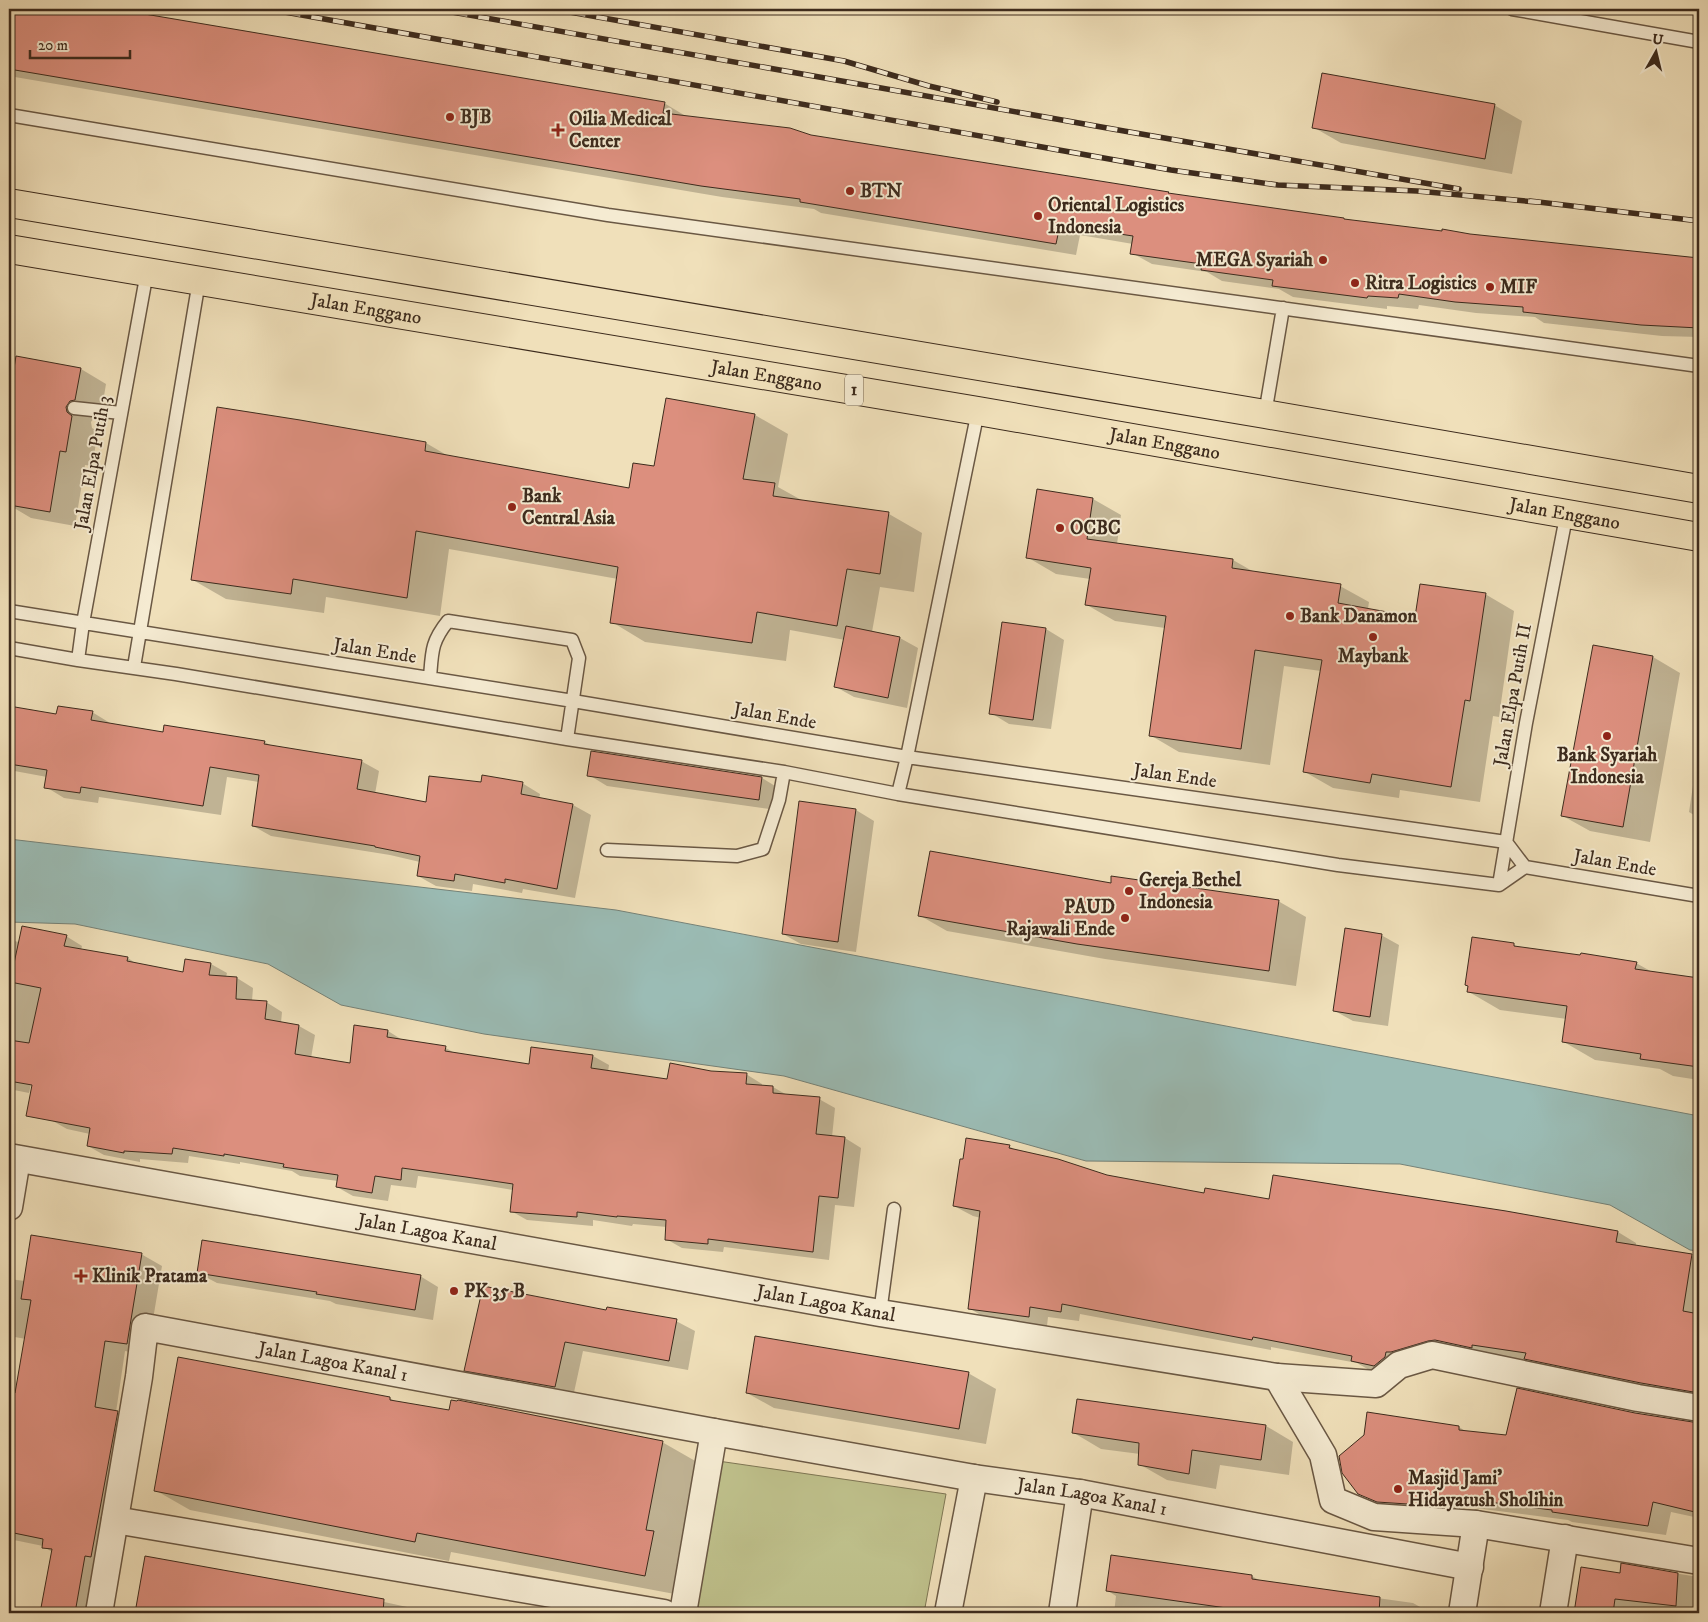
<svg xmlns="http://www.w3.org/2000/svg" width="1708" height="1622" font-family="'IM FELL DW Pica',serif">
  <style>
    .green { fill: #bfc18c; stroke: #7e7654 }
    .water { fill: #9bbcb5; stroke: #758278 }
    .shadow { fill: #0003 }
    .building { fill: #dc8f7e; stroke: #3d2b1d }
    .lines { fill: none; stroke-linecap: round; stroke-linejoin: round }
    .service-casing { stroke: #6a5844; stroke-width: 15 }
    .minor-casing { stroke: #6a5844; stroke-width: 29 }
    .trunk-casing { stroke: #3d2b1d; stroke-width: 30 }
    .service { stroke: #f5ebd2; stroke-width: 12 }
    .minor { stroke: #f5ebd2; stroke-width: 26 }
    .trunk { stroke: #f0e0ba; stroke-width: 28 }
    .rail-casing { stroke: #3d2b1d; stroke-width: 5.5 }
    .rail { stroke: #f5ebd2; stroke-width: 4; stroke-dasharray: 11; stroke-linecap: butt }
    .poi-dot { fill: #8f2418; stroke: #f5ebd2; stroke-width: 2 }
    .labels { text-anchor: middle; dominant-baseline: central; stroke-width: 4; stroke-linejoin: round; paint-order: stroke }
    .shield { fill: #f5ebd2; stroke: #746553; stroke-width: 1 }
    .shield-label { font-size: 18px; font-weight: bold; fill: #3d2b1d }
    .poi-label { font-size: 19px; font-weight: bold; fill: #3d2b1d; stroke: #f5ebd2; text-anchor: start }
    .street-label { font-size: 19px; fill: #3d2b1d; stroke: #f5ebd2 }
  </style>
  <rect width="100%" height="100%" fill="#f0e0ba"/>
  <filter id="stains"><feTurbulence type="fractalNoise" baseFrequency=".004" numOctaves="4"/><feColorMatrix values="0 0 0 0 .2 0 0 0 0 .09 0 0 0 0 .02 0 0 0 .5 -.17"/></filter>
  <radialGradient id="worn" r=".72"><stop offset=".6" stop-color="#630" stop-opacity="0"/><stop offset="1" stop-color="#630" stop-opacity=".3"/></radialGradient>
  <path class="green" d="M718,1461L946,1494L924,1613H692Z"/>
  <path class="water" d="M9,839L616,910L1699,1116V1251L1690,1250L1610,1205L1400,1164L1086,1161L784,1076L484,1034L341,1005L268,964L75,924L9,922Z"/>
  <path class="shadow" d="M9,9H107L664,103L684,115V117L1168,193L1172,195L1347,221L1660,256V254L1699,259V337L1662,336L1544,323L1535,317L1476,313L1419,305L1418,309L1387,306V309L1293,297L1279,289L1222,281L1207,272L1152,264L1132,253L1133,244L1080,235L1076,255L821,213L814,209L722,197L9,76Z
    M1494,105L1522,121L1512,174L1341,143L1313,127Z
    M17,358L81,369L106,384L101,414L96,415L91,422L92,428L98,432L92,466L85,465L75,526L31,518L9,505V482L15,447L9,443V404Z
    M755,415L788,434L778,487L805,502L889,514L922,533L914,592L880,587L872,632L900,638L918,648L907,708L854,697L836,687L845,640L790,630L786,661L645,642L612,622L618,579L449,549L440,616L326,597L324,613L226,599L193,580L426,443L450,457L630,489L655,467Z
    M1038,490L1093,499L1121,515L1117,544L1233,560L1254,572L1340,586L1369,602L1368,609L1416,618L1485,594L1514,611L1499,717L1493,716L1480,802L1400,790L1399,798L1333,788L1305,772L1321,671L1284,666L1270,765L1179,752L1150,735L1165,628L1115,621L1087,605L1090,579L1056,574L1027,557Z
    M1046,629L1064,640L1051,729L1009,724L991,713Z
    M1594,647L1653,657L1680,673L1650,842L1590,831L1563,816Z
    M9,708L57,716L92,712L110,723V724L164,733L265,742L273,747L361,761L379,771L375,794L427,804L482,784L522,783L540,794L539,799L573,805L591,815L575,898L523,889L522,893L473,884L472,891L436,886L418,876L420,862L390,855L271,836L253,826L259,782L227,777L221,815L99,797L98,803L64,798L46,787L47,777L9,770Z
    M1699,746V818L1689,812Z
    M589,775L762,778L780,789L777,810L607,786Z
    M856,810L874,821L856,952L801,944L783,934Z
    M1278,901L1306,917L1296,986L1105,959L947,931L919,915Z
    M1381,935L1399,945L1388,1026L1353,1021L1335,1011Z
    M66,936L82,946L81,950L128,958L138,965L185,973L211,964L227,973L226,977L237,978L253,988L252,1001L266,1002L282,1012L281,1023L299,1026L315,1035L311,1058L351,1065L388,1031L404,1041L446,1048L456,1054L530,1065L593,1056L609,1065L608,1072L668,1080L711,1073L746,1074L762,1084V1086L773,1087L787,1095L819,1099L835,1108L832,1137L845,1138L861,1148L854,1207L835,1205L829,1260L724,1247L723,1252L682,1248L666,1239L667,1227L633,1224L632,1226L593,1220V1226L527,1220L511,1211L513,1190L483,1185L418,1176L416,1188L391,1185L388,1201L353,1196L337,1187L338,1181L300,1176L292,1171L240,1162V1164L189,1156L188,1163L140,1159V1162L104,1155L88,1146L90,1134L67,1129L51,1120L40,1047L29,1093L9,1089V940L19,942Z
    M1473,939L1514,945L1519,948L1636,963L1654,973L1699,979V1080L1673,1076L1660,1069L1595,1060L1564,1042L1567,1019L1500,1010L1469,992Z
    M1009,1146L1017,1151L1107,1176L1205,1194L1270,1201L1506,1212L1618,1232L1636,1243V1247L1692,1256L1699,1260V1400L1544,1369L1530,1361L1490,1355L1371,1371L1357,1363L1271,1347V1350L1080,1314L1079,1321L1048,1317L1047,1326L987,1319L969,1308L981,1218L973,1216L954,1206Z
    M141,1254L162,1266L147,1355L125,1351L116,1412L138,1424L97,1613H41L52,1552L43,1546L9,1539V1393L16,1394L26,1339L9,1336V1279L25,1281Z
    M198,1273L420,1276L438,1287L433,1320L336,1304L330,1301L217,1283Z
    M607,1312L676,1321L695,1331L688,1370L583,1351L573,1397L484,1381L466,1370Z
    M968,1373L996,1389L986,1444L774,1408L747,1393Z
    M390,1398L396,1402L662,1442L697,1462L680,1548L688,1552L680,1595L451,1552L449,1561L190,1510L155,1490Z
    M1635,1414L1699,1424V1518L1671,1512L1666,1535L1572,1522L1568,1520L1459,1506L1456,1516L1378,1504L1359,1493L1459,1427L1467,1432L1507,1437Z
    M1266,1426L1293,1442L1289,1475L1220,1465L1216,1489L1167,1480L1139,1464L1140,1454L1101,1449L1074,1433Z
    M146,1558L347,1594L435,1613H135Z
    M1622,1565L1699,1577V1613H1575L1582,1569L1621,1574Z
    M1252,1576L1262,1582L1413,1603L1431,1613H1114L1116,1596L1108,1591Z"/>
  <path class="building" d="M9,9H115L665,102L663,113L790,128L811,135L1169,192L1168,193L1344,218V219L1442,231V229L1470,234L1699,258V328L1641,325L1523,312V307L1455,302L1399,294L1398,298L1368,296L1367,298L1272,286L1273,280L1201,270L1202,264L1130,254L1133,236L1060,225L1056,244L800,202V199L701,186L9,69Z
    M1322,73L1495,104L1485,159L1312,128Z
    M16,356L81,368L75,400L70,401L66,407L67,412L72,416L66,452L60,451L50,512L9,505V399Z
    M666,398L755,414L743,479L775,483L773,496L889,512L880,574L847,569L837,626L757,612L752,643L610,623L618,567L416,531L407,598L293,579L291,594L191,580L217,407L300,420L426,442L425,451L629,488L633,463L654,466Z
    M1037,489L1093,498L1087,539L1233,559L1232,568L1341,584L1338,603L1415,617L1420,584L1486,593L1470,701L1465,700L1451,787L1372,774L1370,783L1303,772L1322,660L1255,650L1241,749L1149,736L1166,616L1085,605L1091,568L1026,558Z
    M1002,622L1046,628L1033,720L989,714Z
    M846,626L900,637L888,698L834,687Z
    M1593,645L1653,656L1623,827L1561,816Z
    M9,706L56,714L58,706L93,711L91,720L163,732L164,725L265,741L264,744L362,760L357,789L426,802L429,776L481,782L482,775L523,782L521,794L573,804L557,889L505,879V883L455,874L454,881L417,876L420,856L375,847V846L252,826L259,775L210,767L203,806L81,787L80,793L44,788L47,770L9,764Z
    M591,751L762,777L759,800L587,776Z
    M799,801L856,809L838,942L782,934Z
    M930,851L1111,883V876L1279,900L1269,971L1077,944L918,916Z
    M22,926L67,935L64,946L128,957L127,961L183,972L185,959L211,963L209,975L237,977L236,999L267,1001L265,1019L299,1025L295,1054L350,1063L354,1025L388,1030L387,1037L446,1046L445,1051L529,1064L531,1047L593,1055L591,1068L667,1079L670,1063L711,1071L747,1073L746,1084L773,1086V1093L820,1097L816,1134L845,1137L838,1198L819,1196L813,1252L708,1239V1244L665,1240L666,1220L617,1216V1217L577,1212V1217L510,1212L513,1184L466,1177L402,1168L401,1180L375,1176L372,1193L336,1187L338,1175L283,1167L284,1164L224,1154V1156L173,1148L172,1154L124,1151V1153L87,1146L90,1128L26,1116L32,1085L9,1081V1040L29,1043L41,988L10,982Z
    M1345,928L1382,934L1370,1017L1333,1011Z
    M1472,937L1514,943V946L1580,955L1581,953L1637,962L1635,969L1699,978V1067L1640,1059L1641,1054L1562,1042L1567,1006L1467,992L1468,986L1465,985Z
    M966,1138L1010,1145L1009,1148L1058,1159L1107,1175L1204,1193L1205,1188L1269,1199L1273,1175L1506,1211L1618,1231L1616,1242L1692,1254L1683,1311L1699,1314V1393L1641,1383L1524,1359L1526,1353L1472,1345V1348L1435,1340L1428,1341L1391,1352H1386L1385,1357L1374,1366L1351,1361L1352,1356L1253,1337L1252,1340L1062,1304L1061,1312L1030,1307L1029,1317L968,1309L980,1211L953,1206L960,1159H963Z
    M31,1235L142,1253L127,1344L105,1341L95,1407L118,1411L91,1557L85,1556L75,1613H40L52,1549L42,1548L43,1539L9,1532V1392L15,1393L31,1300L21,1299Z
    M202,1240L421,1275L415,1310L316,1294L317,1292L197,1273Z
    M483,1286L606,1310L607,1307L677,1319L669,1361L565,1342L555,1387L464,1371Z
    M755,1336L969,1372L959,1429L746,1393Z
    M178,1357L390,1397V1400L449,1410L451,1400L457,1401L458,1400L663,1441L646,1530L654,1531L645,1576L417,1533L415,1542L154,1491Z
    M1517,1388L1635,1413L1699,1423V1513L1653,1502L1648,1526L1552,1512V1510L1441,1496L1438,1506L1377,1502L1358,1494L1342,1473L1339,1456L1364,1435L1367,1412L1459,1426V1430L1506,1435Z
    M1077,1399L1266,1425L1261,1460L1192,1450L1189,1474L1138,1465L1139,1443L1072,1433Z
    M1111,1555L1252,1575V1579L1380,1597L1379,1613H1262L1106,1591Z
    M145,1556L384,1599L383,1613H135Z
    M1621,1563L1678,1573L1676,1606L1615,1599L1613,1613H1574L1581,1567L1620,1573Z"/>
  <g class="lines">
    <g class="service-casing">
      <path id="service" d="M1512,9L1699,42
        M9,115L608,215L1699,366
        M74,408L121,413
        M1265,414L1283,308
        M9,611L573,701L907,757L1506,842L1525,867L1699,896
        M9,648L78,660L176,674L567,739L784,772L898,794L1338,865L1499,885L1525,867
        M78,660L83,623L147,272
        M134,667L199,281
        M430,678C432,652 431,642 448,621L572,640L579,658L567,739
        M898,794L907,757L978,411
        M607,850L737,856L763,849L779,800L784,772
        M1499,885L1526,723L1567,512
        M880,1313L894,1209"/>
    </g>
    <g class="minor-casing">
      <g id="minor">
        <path id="s1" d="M9,1157L880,1313L1277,1377L1376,1384L1399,1365L1432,1355L1638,1398L1699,1408"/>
        <path d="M9,1207L17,1159"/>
        <path d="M1277,1377L1323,1455L1333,1500L1374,1517L1476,1524L1699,1561"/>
        <path d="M115,1520L664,1613"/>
        <path id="s2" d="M99,1613L139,1377L145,1327L714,1432L974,1478L1080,1493L1470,1567"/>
        <path d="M683,1613L714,1432"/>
        <path d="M948,1613L974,1478"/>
        <path d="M1062,1613L1080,1493"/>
        <path d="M1462,1613L1476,1524"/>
        <path d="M1553,1613L1565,1538"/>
      </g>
    </g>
    <g class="trunk-casing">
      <g id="trunk">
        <path d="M9,203L1265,414L1699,489"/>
        <path id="s3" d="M9,249L978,411L1699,537"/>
      </g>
    </g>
    <use href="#service" class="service"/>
    <use href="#minor" class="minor"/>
    <use href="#trunk" class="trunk"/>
    <g class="rail-casing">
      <path id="rail" d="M268,9L1171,170L1278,185L1417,191L1536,202
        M435,9L1124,131L1459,189
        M553,9L844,61L929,86L997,102
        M1530,201L1699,221"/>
    </g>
    <use href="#rail" class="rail"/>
  </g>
  <g class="poi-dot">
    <circle cx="450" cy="117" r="5"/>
    <path d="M555.5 122.5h5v5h5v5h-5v5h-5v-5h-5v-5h5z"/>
    <circle cx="850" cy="191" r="5"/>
    <circle cx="1038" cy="216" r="5"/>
    <circle cx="1323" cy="260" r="5"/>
    <circle cx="1355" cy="283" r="5"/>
    <circle cx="1490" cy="287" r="5"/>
    <circle cx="512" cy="507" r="5"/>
    <circle cx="1060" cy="528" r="5"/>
    <circle cx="1290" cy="616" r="5"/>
    <circle cx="1373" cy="637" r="5"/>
    <circle cx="1607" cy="736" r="5"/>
    <circle cx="1129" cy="891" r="5"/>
    <circle cx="1125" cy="918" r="5"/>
    <path d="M78.5 1268.5h5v5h5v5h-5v5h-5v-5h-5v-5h5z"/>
    <circle cx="454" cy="1291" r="5"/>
    <circle cx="1398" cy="1489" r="5"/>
  </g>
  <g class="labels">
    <rect class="shield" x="845" y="374.5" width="18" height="31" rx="4"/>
    <g class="shield-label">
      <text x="854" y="390">1</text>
    </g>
    <g class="poi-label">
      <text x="460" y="117">BJB</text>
      <text x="569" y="119">Oilia Medical<tspan x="569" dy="22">Center</tspan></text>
      <text x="860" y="191">BTN</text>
      <text x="1048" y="205">Oriental Logistics<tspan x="1048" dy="22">Indonesia</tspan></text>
      <text x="1313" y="260" text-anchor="end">MEGA Syariah</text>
      <text x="1365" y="283">Ritra Logistics</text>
      <text x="1500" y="287">MIF</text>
      <text x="522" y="496">Bank<tspan x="522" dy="22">Central Asia</tspan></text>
      <text x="1070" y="528">OCBC</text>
      <text x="1300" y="616">Bank Danamon</text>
      <text x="1373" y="656" text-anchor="middle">Maybank</text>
      <text x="1607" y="755" text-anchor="middle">Bank Syariah<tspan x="1607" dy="22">Indonesia</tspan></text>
      <text x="1139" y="880">Gereja Bethel<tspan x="1139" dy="22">Indonesia</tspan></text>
      <text x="1115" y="907" text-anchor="end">PAUD<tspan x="1115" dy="22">Rajawali Ende</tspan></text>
      <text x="92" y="1276">Klinik Pratama</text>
      <text x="464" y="1291">PK 35 B</text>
      <text x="1408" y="1478">Masjid Jami'<tspan x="1408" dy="22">Hidayatush Sholihin</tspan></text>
    </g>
    <g class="street-label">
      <text stroke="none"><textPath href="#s3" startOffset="362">Jalan Enggano</textPath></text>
      <text stroke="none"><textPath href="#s3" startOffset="768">Jalan Enggano</textPath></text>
      <text stroke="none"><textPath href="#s3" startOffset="1172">Jalan Enggano</textPath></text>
      <text transform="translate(93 463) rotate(-80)">Jalan Elpa Putih 3</text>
      <text stroke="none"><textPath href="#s3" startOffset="1578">Jalan Enggano</textPath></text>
      <text transform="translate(375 651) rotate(9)">Jalan Ende</text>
      <text transform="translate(1513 695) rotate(-80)">Jalan Elpa Putih II</text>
      <text transform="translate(775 716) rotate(10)">Jalan Ende</text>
      <text transform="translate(1175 776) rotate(8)">Jalan Ende</text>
      <text transform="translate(1615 863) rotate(10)">Jalan Ende</text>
      <text stroke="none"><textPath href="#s1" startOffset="425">Jalan Lagoa Kanal</textPath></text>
      <text stroke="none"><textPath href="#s1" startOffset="830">Jalan Lagoa Kanal</textPath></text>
      <text stroke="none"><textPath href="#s2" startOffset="481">Jalan Lagoa Kanal 1</textPath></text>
      <text stroke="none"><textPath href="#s2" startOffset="1252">Jalan Lagoa Kanal 1</textPath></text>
    </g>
  </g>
  <rect width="1708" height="1622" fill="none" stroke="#f0e0ba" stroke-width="30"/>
  <rect x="10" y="10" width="1688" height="1602" fill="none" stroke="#3d2b1d" stroke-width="2.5"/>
  <rect x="15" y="15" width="1678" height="1592" fill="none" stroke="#3d2b1d"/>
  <g transform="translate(1656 52) rotate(8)" stroke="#f5ebd2" stroke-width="4" paint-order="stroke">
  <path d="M0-4L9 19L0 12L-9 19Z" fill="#3d2b1d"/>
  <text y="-8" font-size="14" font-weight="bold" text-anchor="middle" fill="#3d2b1d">U</text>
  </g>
  <path d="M30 50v8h100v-8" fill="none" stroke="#3d2b1d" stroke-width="2.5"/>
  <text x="38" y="50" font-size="15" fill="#3d2b1d" stroke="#f5ebd2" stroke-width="4" paint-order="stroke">20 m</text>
  <rect width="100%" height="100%" filter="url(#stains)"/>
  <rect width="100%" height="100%" fill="url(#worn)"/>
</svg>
